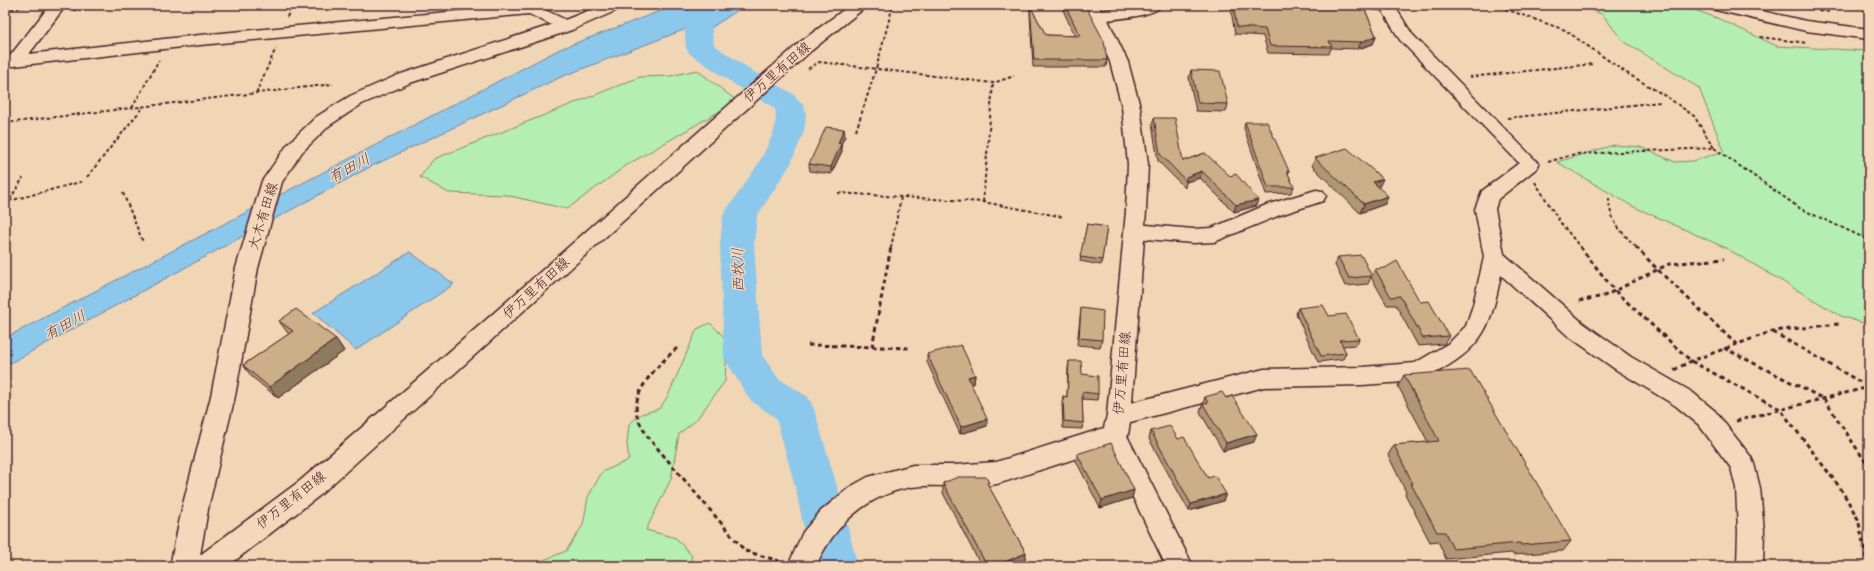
<svg xmlns="http://www.w3.org/2000/svg" width="1874" height="571" font-family="Itim,'Klee One',sans-serif">
  <style>
    .green { fill: #b4eeb2; stroke: #7f866e }
    .water { fill: #8cc7ec; stroke: #72849f }
    .lines { fill: none; stroke-linecap: round; stroke-linejoin: round }
    .river { fill: #8cc7ec; fill-rule: evenodd }
    .street-casing { stroke: #4a1f2b; stroke-width: 3 }
    .secondary-casing { stroke: #4a1f2b; stroke-width: 3 }
    .path-far1 { stroke: #4a1f2b; stroke-width: 2; stroke-dasharray: 3.5 2.5; stroke-linecap: butt }
    .path { stroke: #4a1f2b; stroke-width: 3; stroke-dasharray: 4.5 3.5; stroke-linecap: butt }
    .street { fill: #f4d8bb; fill-rule: evenodd }
    .secondary { fill: #f4d8bb; fill-rule: evenodd }
    .wall { fill: #af9675; stroke: #4a1f2b }
    .shaded-wall { fill: #8e7a5f; stroke: #4a1f2b }
    .building { fill: #cbaf88; stroke: #4a1f2b }
    .labels { text-anchor: middle; dominant-baseline: central; stroke-width: 3; stroke-linejoin: round; paint-order: stroke }
    .street-label { font-size: 14px; fill: #4a1f2b; stroke: #f4d8bb }
    .water-label { font-size: 15px; font-style: italic; fill: #574152; stroke: #f4d8bb }
  </style>
  <rect width="100%" height="100%" fill="#f1d6b5"/>
  <filter id="ink" filterUnits="userSpaceOnUse"><feTurbulence type="fractalNoise" baseFrequency=".025" numOctaves="2"/><feDisplacementMap in="SourceGraphic" scale="8" xChannelSelector="R" yChannelSelector="G"/><feConvolveMatrix kernelMatrix="1 2 1 2 8 2 1 2 1" color-interpolation-filters="sRGB"/></filter>
  <g filter="url(#ink)">
    <path class="green" d="M1576,5H1681L1717,18L1777,46L1869,51V325L1841,316L1726,248L1632,206L1557,162L1614,145L1640,147L1675,162L1693,161L1724,151L1699,88L1623,41L1602,14Z
      M697,70L737,101L627,165L567,209L506,195L449,193L420,177L434,159L640,77L670,76Z
      M710,323L727,340L725,381L696,420L679,434L671,479L646,530L676,538L692,556L688,566H529L566,551L583,525L588,497L602,472L629,460L627,444L629,424L641,414L659,409L668,396L697,329Z"/>
    <path class="water" d="M676,5H746L700,35L686,29L561,77L368,168L5,366V338L560,49Z
      M410,252L454,284L356,350L313,313Z"/>
    <g class="lines">
      <path class="river" d="M685,5H707L709,8L714,45L754,72L792,93L804,106L806,115L804,132L790,165L757,216L754,244L762,355L778,378L808,397L814,409L837,486L858,566H812L795,486L776,418L750,400L724,358L720,244L723,215L759,163L774,132L776,115L775,109L770,105L734,84L690,54L686,48L683,8Z"/>
      <g class="street-casing">
        <path id="street" d="M50,5H66L29,54L200,35L524,5L537,6L572,23L574,26L572,29L566,31L560,29L529,14L200,45L5,67V57L10,56Z
          M1081,5H1097L1106,16L1104,19C1092,22 1087,14 1081,5Z
          M1364,5H1394L1412,34L1539,164L1537,168L1498,199L1495,209L1504,254L1583,323L1631,357L1692,392L1715,411L1751,457L1754,464L1760,488L1764,531L1763,566H1737L1738,531L1736,488L1731,468L1699,425L1676,406L1615,369L1567,335L1501,275C1492,317 1488,341 1449,365C1439,371 1430,377 1419,381L1362,385L1264,387L1119,425L1111,422L1107,415L1111,408L1264,369L1362,367L1415,363L1449,343L1466,326L1473,305L1484,257L1475,209L1482,191L1519,163L1400,40L1382,10L1366,8Z
          M1316,190L1323,191L1326,196L1323,201L1280,215L1214,242L1193,243L1135,238L1128,236L1125,231L1128,226L1135,224L1193,229L1212,228L1266,205Z
          M1115,425L1123,428L1193,566H1166L1103,435L1107,428Z"/>
      </g>
      <g class="secondary-casing">
        <path id="secondary" d="M602,5H624L622,8L572,30L410,83L362,104L330,125L302,152L282,182L258,268L235,396L209,504L200,555L301,480L487,319L799,43L850,5H868L811,51L319,496L228,566H170L183,504L211,396L236,268L262,181L288,144L316,117L350,96L398,75L560,22Z
          M1138,5H1162C1155,16 1121,18 1108,20L1128,62L1140,107L1148,164L1146,211L1131,415L1128,435L1124,442C1096,452 1068,461 1040,470C1026,474 1012,480 997,484C969,490 940,483 912,487C868,494 833,526 816,566H788L803,532L821,511L850,487L868,477L913,465H954L996,462L1104,428L1107,415L1126,211L1128,164L1122,107L1110,62L1090,16L1092,12L1098,11Z
          M1705,5H1735L1806,21L1869,29V39L1806,31L1707,8Z"/>
      </g>
      <path class="path-far1" d="M964,5L998,9
        M1494,5L1565,30L1625,72L1667,97L1694,116L1714,148L1575,154L1548,162
        M1790,5L1829,12
        M5,10L37,5
        M73,10L128,5
        M287,17L292,5
        M1760,37L1807,43
        M808,69L819,62L993,83L1014,76
        M1469,77L1594,64
        M256,93L276,48
        M132,108L159,60
        M1507,118L1660,102
        M5,123L333,84
        M856,131L876,69L893,5
        M1714,148L1801,209L1869,240
        M87,177L143,107
        M1535,182L1560,222L1581,248
        M123,193L143,242
        M838,193L983,202L1064,217
        M1609,198C1609,222 1622,232 1637,248
        M9,201L84,181
        M5,202L9,201L23,178
        M983,202L993,83
        M891,248L901,197"/>
      <path class="path" d="M1580,247L1615,291L1691,361L1780,409L1841,489L1858,519L1867,561
        M1636,247L1658,270L1736,344
        M1579,301L1604,296L1669,264L1724,259
        M1773,332L1869,387
        M808,345L911,348
        M872,347L891,247
        M677,348C660,364 631,389 637,416C639,423 644,430 647,436L745,551L779,561
        M1724,348L1824,399L1869,467
        M1674,370L1691,361L1773,331L1839,324
        M1736,421L1869,387"/>
      <use href="#street" class="street"/>
      <use href="#secondary" class="secondary"/>
    </g>
    <path class="wall" d="M1064,5H1085L1107,60L1106,67H1033L1030,14V6L1046,35L1075,36L1063,10Z
      M1230,5H1363L1376,36L1373,44L1358,49L1331,48L1329,54L1268,53L1263,36L1235,34Z
      M1191,70L1228,104L1226,112L1196,111L1189,78Z
      M1154,118L1183,161L1205,153L1256,206L1234,212L1200,178L1186,182L1185,188L1158,161L1152,124Z
      M1245,122L1289,171L1288,174L1294,187L1291,193L1266,194L1244,128Z
      M845,136L841,144L842,151L831,174L810,171L809,164Z
      M1315,158L1379,187H1378L1385,204L1360,213L1312,166Z
      M1087,224L1107,227L1101,265L1080,261Z
      M1338,257L1372,275L1375,269L1420,302L1449,336L1444,344L1418,346L1396,305H1387L1371,277L1368,284L1345,286L1335,265Z
      M1081,308L1102,340L1100,347L1077,345Z
      M1298,308L1329,316L1359,339L1356,345L1342,346L1346,353L1343,359L1318,362L1296,314Z
      M279,321L336,339L344,351L278,398L252,377L243,365L289,334L287,332Z
      M927,354L975,375L974,383L971,384L987,426L960,434L927,362Z
      M1069,361L1082,374L1098,394L1097,400L1082,399L1083,423L1082,429L1063,428L1062,403L1063,396L1067,397L1068,368Z
      M1404,375L1571,541L1563,551L1513,555L1512,553L1446,559L1438,541L1430,542L1405,494L1406,492L1388,455L1394,445L1428,442L1398,386Z
      M1205,397L1254,442L1223,451L1200,412Z
      M1151,431L1178,439L1208,478L1226,494L1223,501L1189,511L1149,439Z
      M1077,454L1134,490L1132,498L1100,508L1076,461Z
      M943,483L989,487L1026,553L1024,563L1018,566H981L943,493Z"/>
    <path class="shaded-wall" d="M1376,36L1373,44L1358,49L1361,42Z
      M844,129L845,136L841,144L842,151L831,174V167L838,143Z
      M1202,171L1200,178L1186,182V177Z
      M1383,179L1379,187L1369,190L1373,182Z
      M1388,196L1385,204L1360,213L1364,204Z
      M1258,200L1256,206L1234,212L1236,205Z
      M336,339L344,351L278,398L269,387Z
      M975,375L974,383L967,385L968,377Z
      M987,419V426L960,434L961,427Z
      M1257,434L1254,442L1223,451L1226,443Z
      M1134,490L1132,498L1100,508L1102,500Z
      M1226,494L1223,501L1189,511L1191,504Z
      M1026,553L1024,563L1018,566H995Z"/>
    <path class="building" d="M1065,5H1085L1104,41L1107,60H1034L1030,6L1046,35L1080,36Z
      M1233,5H1363L1376,36L1361,42L1329,41L1332,47L1270,46L1265,29L1237,27Z
      M1191,70L1220,71L1228,104L1198,103Z
      M1154,118H1175L1183,161L1205,153L1230,176L1236,174L1258,200L1236,205L1202,171L1186,177L1187,182L1160,154Z
      M1245,122H1267L1289,171H1287L1294,187H1268Z
      M826,127L844,129L838,143L841,144L831,167L809,164Z
      M1347,148L1383,179L1373,182L1388,196L1364,204L1315,158Z
      M1087,224L1107,227L1102,260L1080,257Z
      M1361,255L1372,276L1349,278L1338,257Z
      M1397,261L1420,302L1429,301L1449,336L1423,338L1400,296L1391,297L1375,269L1385,268Z
      M1323,305L1329,316L1346,314L1359,339L1340,340L1346,353L1321,356L1298,308Z
      M1081,308L1103,311L1102,340L1079,338Z
      M296,309L336,339L269,387L243,365L293,331L279,321Z
      M961,345L975,375L968,377L987,419L961,427L927,354Z
      M1069,361H1081L1082,374L1098,376V394L1082,392L1083,423L1064,421L1063,396L1067,397Z
      M1470,370L1571,541L1521,545L1520,543L1453,549L1445,532H1437L1411,484H1413L1394,445L1439,441L1404,375Z
      M1222,392L1226,398L1232,396L1257,434L1226,443L1203,404L1208,403L1205,397Z
      M1170,426L1178,439L1184,437L1208,478L1215,476L1226,494L1191,504L1151,431Z
      M1111,443L1134,490L1102,500L1077,454Z
      M958,477H986L989,483H987L1026,553L995,566H987L943,483Z"/>
  </g>
  <g class="labels">
    <g class="street-label">
      <text transform="translate(777 72) rotate(-41)">伊万里有田線</text>
      <text transform="translate(263 216) rotate(-73)">大木有田線</text>
      <text transform="translate(536 288) rotate(-42)">伊万里有田線</text>
      <text transform="translate(1122 373) rotate(-85)">伊万里有田線</text>
      <text transform="translate(291 500) rotate(-38)">伊万里有田線</text>
    </g>
    <g class="water-label">
      <text transform="translate(349 168) rotate(-28)">有田川</text>
      <text transform="translate(738 270) rotate(-92)">西牧川</text>
      <text transform="translate(65 325) rotate(-29)">有田川</text>
    </g>
  </g>
  <rect width="1874" height="571" fill="none" stroke="#f4d8bb" stroke-width="20"/>
  <rect x="10" y="10" width="1854" height="551" fill="none" stroke="#4a1f2b" stroke-width="1.5" filter="url(#ink)"/>
</svg>
